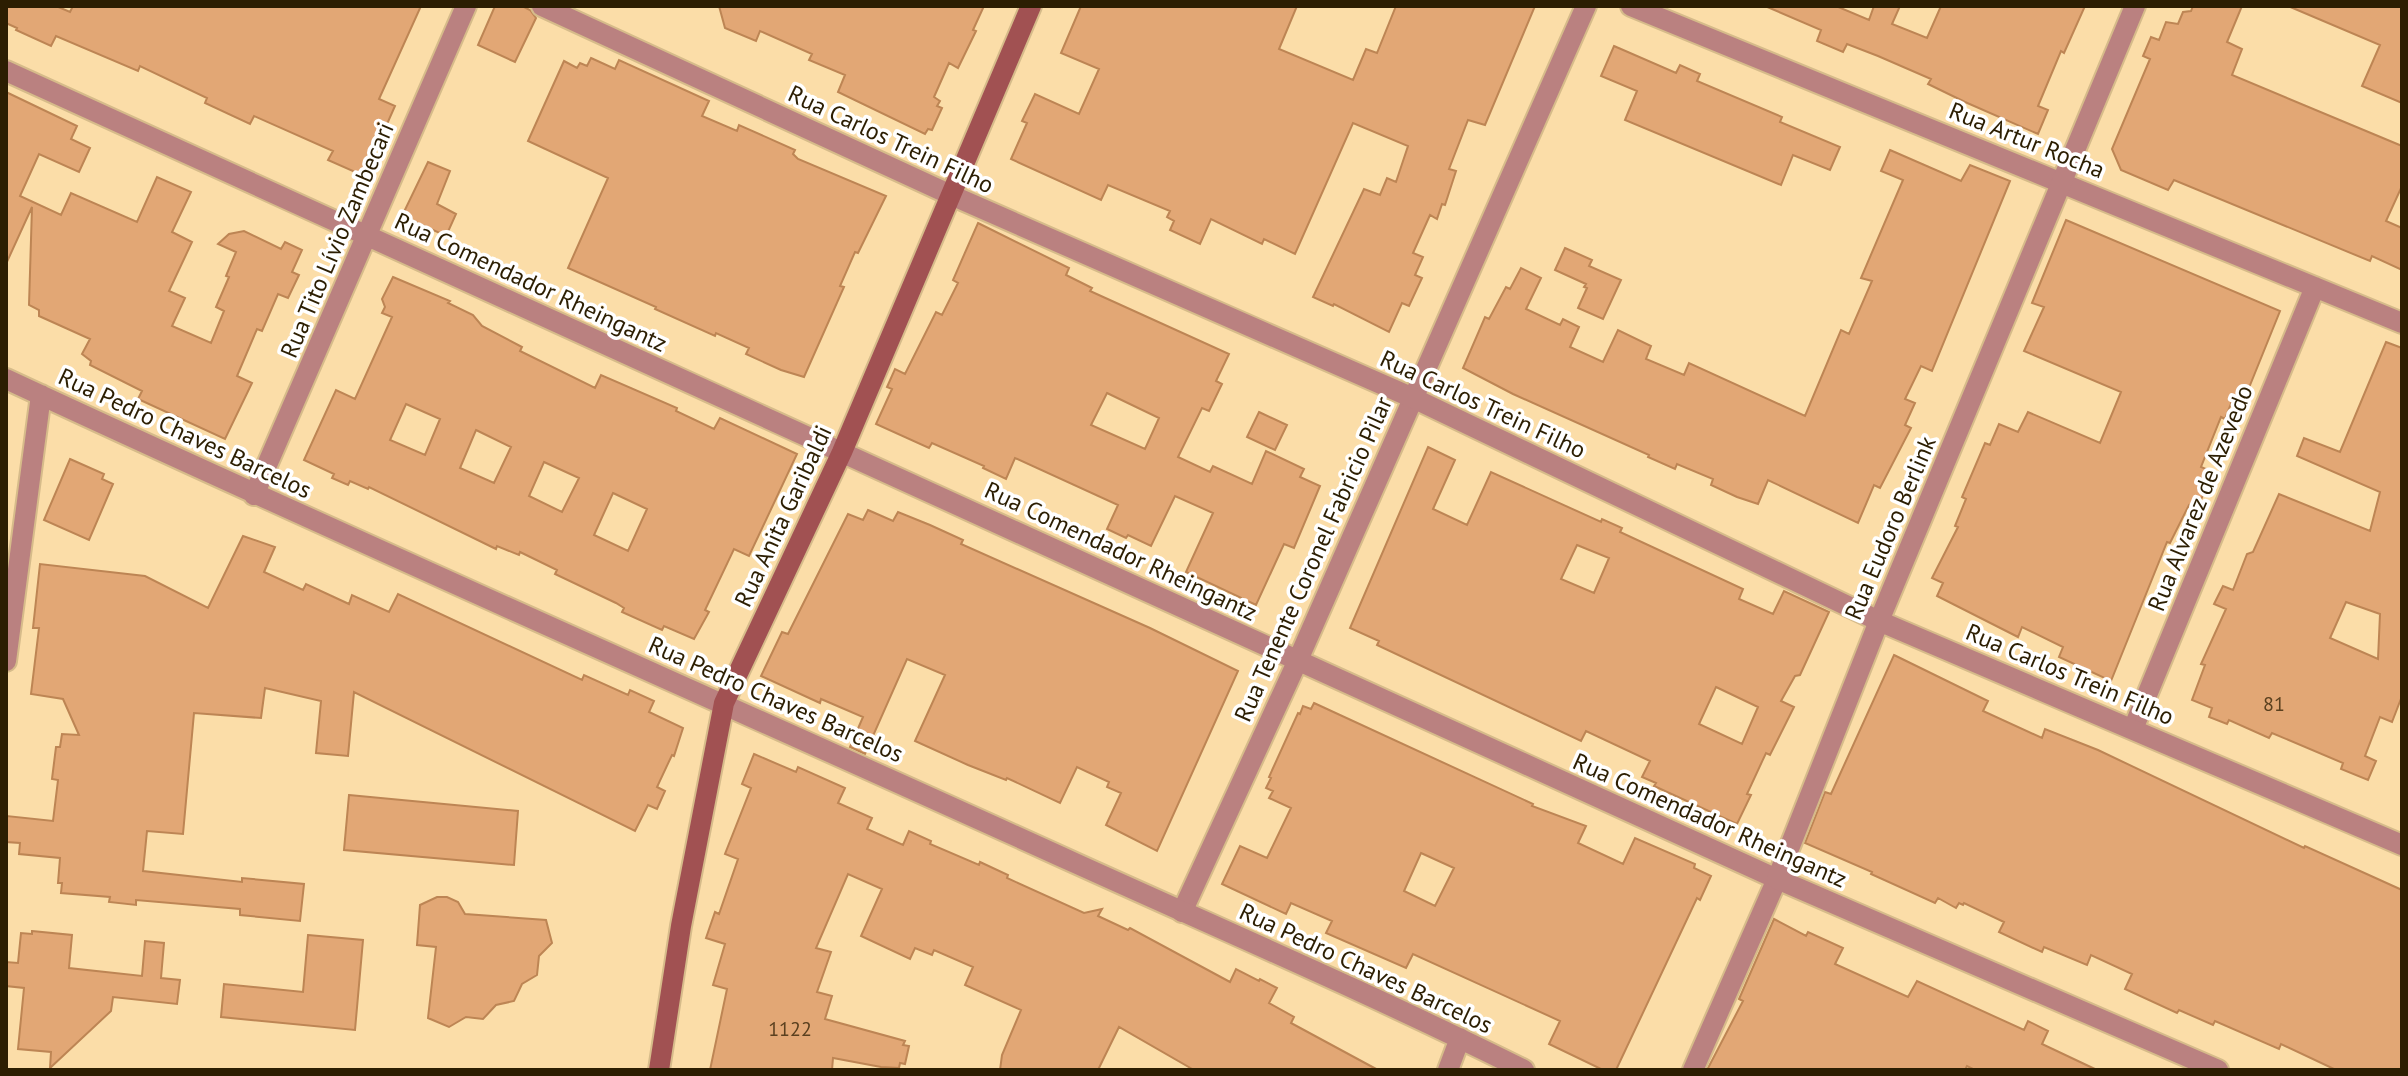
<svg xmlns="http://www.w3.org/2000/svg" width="2408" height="1076" font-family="'PT Sans',sans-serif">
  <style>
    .building { fill: #e2a775; stroke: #bd8554; stroke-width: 2; fill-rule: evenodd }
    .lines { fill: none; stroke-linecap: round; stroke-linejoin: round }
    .minor-casing { stroke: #d6bb8a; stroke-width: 24 }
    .tertiary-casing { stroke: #d6bb8a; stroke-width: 24 }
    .secondary-casing { stroke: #d6bb8a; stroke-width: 24 }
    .minor { stroke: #ba8180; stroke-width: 20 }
    .tertiary { stroke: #ba8180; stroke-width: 20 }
    .secondary { stroke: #a15152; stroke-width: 20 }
    .labels { text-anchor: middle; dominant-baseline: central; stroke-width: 7; stroke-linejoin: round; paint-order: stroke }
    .number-label { font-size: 20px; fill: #5a401f }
    .street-label { font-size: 24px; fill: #2c1e02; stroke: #fff }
  </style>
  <rect width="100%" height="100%" fill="#fbdda8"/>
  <path class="building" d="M6,6H56L70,12L73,6H421L379,99L395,106L364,176L328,160L333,151L254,116L250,124L205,103L207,98L140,66L138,71L56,36L51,46L16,30L17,28L6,23Z
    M495,6H522L530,10L536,18L515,62L478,45Z
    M719,6H984L973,30L976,31L958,68L949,63L934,97L940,101L937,106L942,108L932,130L928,129L925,134L838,92L845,75L809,60L812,54L760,31L756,41L725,28Z
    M1081,6H1297L1279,49L1353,80L1366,49L1377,53L1396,6H1535L1485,125L1468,120L1449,169L1456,171L1445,205L1442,204L1437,219L1430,215L1413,253L1423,257L1415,275L1422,278L1409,306L1402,303L1389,332L1334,304L1333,306L1313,297L1364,189L1380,195L1387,178L1396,182L1408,146L1353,123L1295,254L1264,239L1262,244L1211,219L1200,244L1170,230L1174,221L1167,217L1170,211L1108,185L1101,200L1011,159L1027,123L1022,121L1035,94L1079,114L1099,69L1061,53Z
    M1765,6H1836L1869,20L1874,6H1900L1892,24L1927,38L1941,6H2085L2064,53L2061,51L2038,106L2048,110L2038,134L1965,102L1928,84L1931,79L1878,56L1847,44L1843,52L1817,41L1821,30Z
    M2193,6H2242L2227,42L2242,49L2232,75L2402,146V186L2386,221L2402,228V270L2372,256L2370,261L2174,180L2168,190L2121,170L2112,149L2150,59L2143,56L2151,37L2159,40L2166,22L2178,24L2183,12L2191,11Z
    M2288,6H2402V103L2362,86L2380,45Z
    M1614,46L1676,73L1680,65L1700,74L1697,81L1782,117L1780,122L1840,147L1830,170L1793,155L1781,185L1625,120L1637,91L1601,76Z
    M591,58L615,69L619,60L709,101L702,116L737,131L739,125L795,150L793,154L798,159L886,196L858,253L855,252L840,286L844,287L804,377L781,370L746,354L749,348L716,333L715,336L655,309L656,307L568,268L608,178L528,141L564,61L577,68L580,63L587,66Z
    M6,92L77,126L71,139L90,148L79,172L39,154L20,196L61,215L71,193L137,222L157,177L191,192L172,232L192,242L169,291L185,298L172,326L211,343L224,311L216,307L229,277L226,276L236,252L218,244L229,234L244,231L281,249L285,242L302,250L292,272L299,275L288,298L278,294L262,331L257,329L237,376L252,383L225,439L138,399L142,391L90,365L91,361L82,354L90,339L39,316V310L29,305L32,207L6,264Z
    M1890,150L1961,181L1970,165L2010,181L1932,371L1921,366L1905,399L1915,403L1905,425L1911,428L1880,488L1874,485L1858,523L1768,480L1758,504L1737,497L1711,485L1713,479L1677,464L1675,469L1648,457L1649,455L1513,394L1463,368L1485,317L1489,319L1506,287L1510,289L1521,268L1541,278L1526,309L1560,325L1563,319L1579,327L1570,347L1603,362L1618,330L1651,346L1646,359L1684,375L1689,363L1805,416L1841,330L1849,334L1872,281L1861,278L1903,180L1881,171Z
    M428,162L450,171L437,204L456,214L447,234L444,235L402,216Z
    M2066,220L2280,311L2242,405L2232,401L2225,419L2221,417L2201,467L2213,472L2197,509L2189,505L2170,543L2167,542L2111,681L2059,657L2063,647L2022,627L2018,637L1937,596L1943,583L1932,578L1958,527L1955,526L1966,499L1962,497L1985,443L1990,445L1999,424L2018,432L2028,412L2100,443L2121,392L2024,351L2044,307L2032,303Z
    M978,223L1069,268L1066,275L1092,288L1090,291L1229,354L1216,381L1222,384L1209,411L1202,408L1178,457L1210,472L1213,466L1252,484L1266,451L1304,469L1300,477L1320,486L1294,548L1284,544L1256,605L1186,572L1213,513L1175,496L1151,546L1128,535L1126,538L1107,529L1118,505L1015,458L1006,479L983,468L984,466L932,443L929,448L876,424L892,389L887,387L895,369L905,374L936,312L942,315L958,283L953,280ZM1107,393L1159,418L1145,449L1091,425Z
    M1565,248L1592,260L1589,266L1621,280L1603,319L1578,308L1587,288L1584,287L1586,284L1555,270Z
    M393,277L450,301L448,303L473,315L482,326L522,347L520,351L595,388L601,375L677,408L676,411L714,429L720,418L797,454L749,556L734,549L705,610L709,612L694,639L664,626L662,630L622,612L624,608L616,603L555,574L557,570L520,552L519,555L497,546L496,549L369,487L368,489L350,481L348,485L332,478L334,474L304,460L336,390L355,399L392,317L382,313L385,307L382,299ZM406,404L440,419L425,455L390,440ZM476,430L511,447L494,483L460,468ZM544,462L579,478L562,512L529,496ZM613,493L647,509L628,551L594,535Z
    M2386,342L2402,348V696L2392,722L2380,717L2365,756L2376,761L2368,780L2341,769L2343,763L2272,733L2269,738L2229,720L2227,724L2209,717L2212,708L2192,700L2205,665L2201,664L2226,609L2214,604L2223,586L2233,590L2247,554L2253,552L2279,494L2370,531L2380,492L2297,456L2304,438L2340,452ZM2346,602L2380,614L2378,659L2330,638Z
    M1259,412L1287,425L1275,450L1247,437Z
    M1428,447L1455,460L1433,509L1467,525L1491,472L1601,522L1602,519L1622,528L1620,532L1743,589L1739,599L1773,614L1784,591L1829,612L1800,675L1795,676L1781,701L1794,707L1770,755L1766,753L1747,794L1751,795L1737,824L1654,786L1656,783L1642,777L1650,761L1586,731L1581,741L1377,645L1379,641L1350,628ZM1577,545L1609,558L1594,593L1561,579ZM1716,687L1758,707L1742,744L1699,724Z
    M70,459L104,474L102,479L113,484L89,540L44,520Z
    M868,510L893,521L898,512L930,525L963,540L961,544L1150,628L1238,671L1157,851L1106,825L1121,793L1107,787L1109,782L1077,767L1060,803L1007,778L1006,780L968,765L915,741L945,675L907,659L865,754L850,747L863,717L821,699L820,703L761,676L782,632L788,634L848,514L863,520Z
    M243,536L275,547L264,572L303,590L306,584L349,604L352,595L389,612L398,594L582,680L584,675L628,695L630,690L654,701L649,712L683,728L674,756L672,755L657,787L665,791L657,809L648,805L635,831L354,692L348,756L316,753L321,701L265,688L261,718L194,713L183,834L147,831L143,871L242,882V878L304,884L300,921L240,915V909L136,900V905L109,902L110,897L61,893L62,883H58L60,858L19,854L20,843L6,842L7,816L53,821L58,780L52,779L56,747H60L62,734L79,735L63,699L31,694L39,628H33L40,564L145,576L208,608Z
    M1894,655L1988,701L1983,711L2042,738L2045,729L2098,750L2304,848L2305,846L2402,890V1070H2336L2281,1044L2279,1049L2215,1021L2213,1025L2179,1010L2177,1013L2125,989L2132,974L2091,955L2087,965L2044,947L2042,952L1999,932L2004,922L1964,903L1963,905L1959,903L1956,908L1938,898L1935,903L1871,874L1872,872L1805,843L1825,792L1831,794Z
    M1314,703L1533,804L1532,806L1586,826L1578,843L1623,864L1635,838L1695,864L1694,868L1711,876L1700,900L1697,898L1616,1070H1603L1549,1044L1560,1021L1413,954L1406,968L1326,933L1332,921L1291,903L1286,914L1222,884L1240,846L1267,858L1291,808L1269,798L1273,791L1266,788L1271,778L1269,777L1298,713L1300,714L1303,706L1311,709ZM1421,853L1454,868L1435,906L1404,891Z
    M754,754L796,772L798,767L845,788L838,803L872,818L867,829L903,845L909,831L931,841L930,844L979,865L980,862L1008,875L1007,878L1084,913L1102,909L1098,916L1128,930L1130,928L1230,982L1236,969L1259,981L1260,979L1277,988L1269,1003L1294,1017L1291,1023L1378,1070H1194L1119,1027L1098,1070H1000L1002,1055L1021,1010L965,985L973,967L934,950L932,955L915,948L910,959L861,936L882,889L848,874L816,948L831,952L817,992L832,996L825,1019L905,1041L903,1045L909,1046L905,1064L900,1063L899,1068L881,1067L833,1058L832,1070H710L727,989L713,985L725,944L706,938L715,912L719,914L738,859L725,854L751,788L742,784Z
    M349,795L518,811L514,865L344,850Z
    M437,897H447L458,902L465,914L546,920L552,943L539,956L537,975L522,984L514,1001L496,1005L483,1019L466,1017L449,1027L428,1018L436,947L417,945L420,905Z
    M1774,919L1806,936L1808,932L1843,948L1835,964L1908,997L1917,981L2024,1030L2028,1021L2048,1031L2042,1044L2097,1070H1975L1967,1066L1965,1070H1707L1743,1001L1739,999Z
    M32,931L72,935L69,968L142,976L145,941L164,943L161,978L180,980L177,1004L113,997L111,1011L50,1068L51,1052L18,1049L24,988L6,986V962L18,963L21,933L32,934Z
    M308,935L363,940L355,1030L221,1017L224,984L303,992Z"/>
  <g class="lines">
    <g class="minor-casing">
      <path id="minor" d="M1631,6L2402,323
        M6,71L1777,879L1693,1070
        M254,495L466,6
        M2133,729L2315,287
        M1182,912L1298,660L1586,6"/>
    </g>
    <g class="tertiary-casing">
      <path id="tertiary" d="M542,6L951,195L1413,398L1879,621L2402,845
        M2135,6L1879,621L1777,879L2218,1070
        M6,379C360,544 719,701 1075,863C1225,931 1376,996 1524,1070
        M6,661L41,395
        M1448,1070L1460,1038"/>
    </g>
    <g class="secondary-casing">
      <path id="secondary" d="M659,1070L681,926L724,703L842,452L1031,6"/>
    </g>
    <use href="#minor" class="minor"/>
    <use href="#tertiary" class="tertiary"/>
    <use href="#secondary" class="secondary"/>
  </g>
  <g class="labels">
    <g class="number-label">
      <text x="2274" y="704">81</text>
      <text x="790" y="1029">1122</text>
    </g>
    <g class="street-label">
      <text transform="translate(891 139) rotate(25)">Rua Carlos Trein Filho</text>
      <text transform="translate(2027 140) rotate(22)">Rua Artur Rocha</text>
      <text transform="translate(337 240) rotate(-67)">Rua Tito Lívio Zambecari</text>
      <text transform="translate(531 282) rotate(25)">Rua Comendador Rheingantz</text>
      <text transform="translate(1483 404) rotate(25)">Rua Carlos Trein Filho</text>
      <text transform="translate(185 433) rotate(25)">Rua Pedro Chaves Barcelos</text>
      <text transform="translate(2200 498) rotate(-68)">Rua Alvarez de Azevedo</text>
      <text transform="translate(783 516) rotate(-65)">Rua Anita Garibaldi</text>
      <text transform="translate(1890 528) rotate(-67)">Rua Eudoro Berlink</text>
      <text transform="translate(1121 551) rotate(25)">Rua Comendador Rheingantz</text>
      <text transform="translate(1313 559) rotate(-66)">Rua Tenente Coronel Fabricio Pilar</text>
      <text transform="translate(2070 674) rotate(23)">Rua Carlos Trein Filho</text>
      <text transform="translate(776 699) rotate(24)">Rua Pedro Chaves Barcelos</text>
      <text transform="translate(1710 820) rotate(24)">Rua Comendador Rheingantz</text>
      <text transform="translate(1366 968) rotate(25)">Rua Pedro Chaves Barcelos</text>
    </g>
  </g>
  <rect width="2408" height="1076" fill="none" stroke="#2c1e02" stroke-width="16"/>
</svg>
